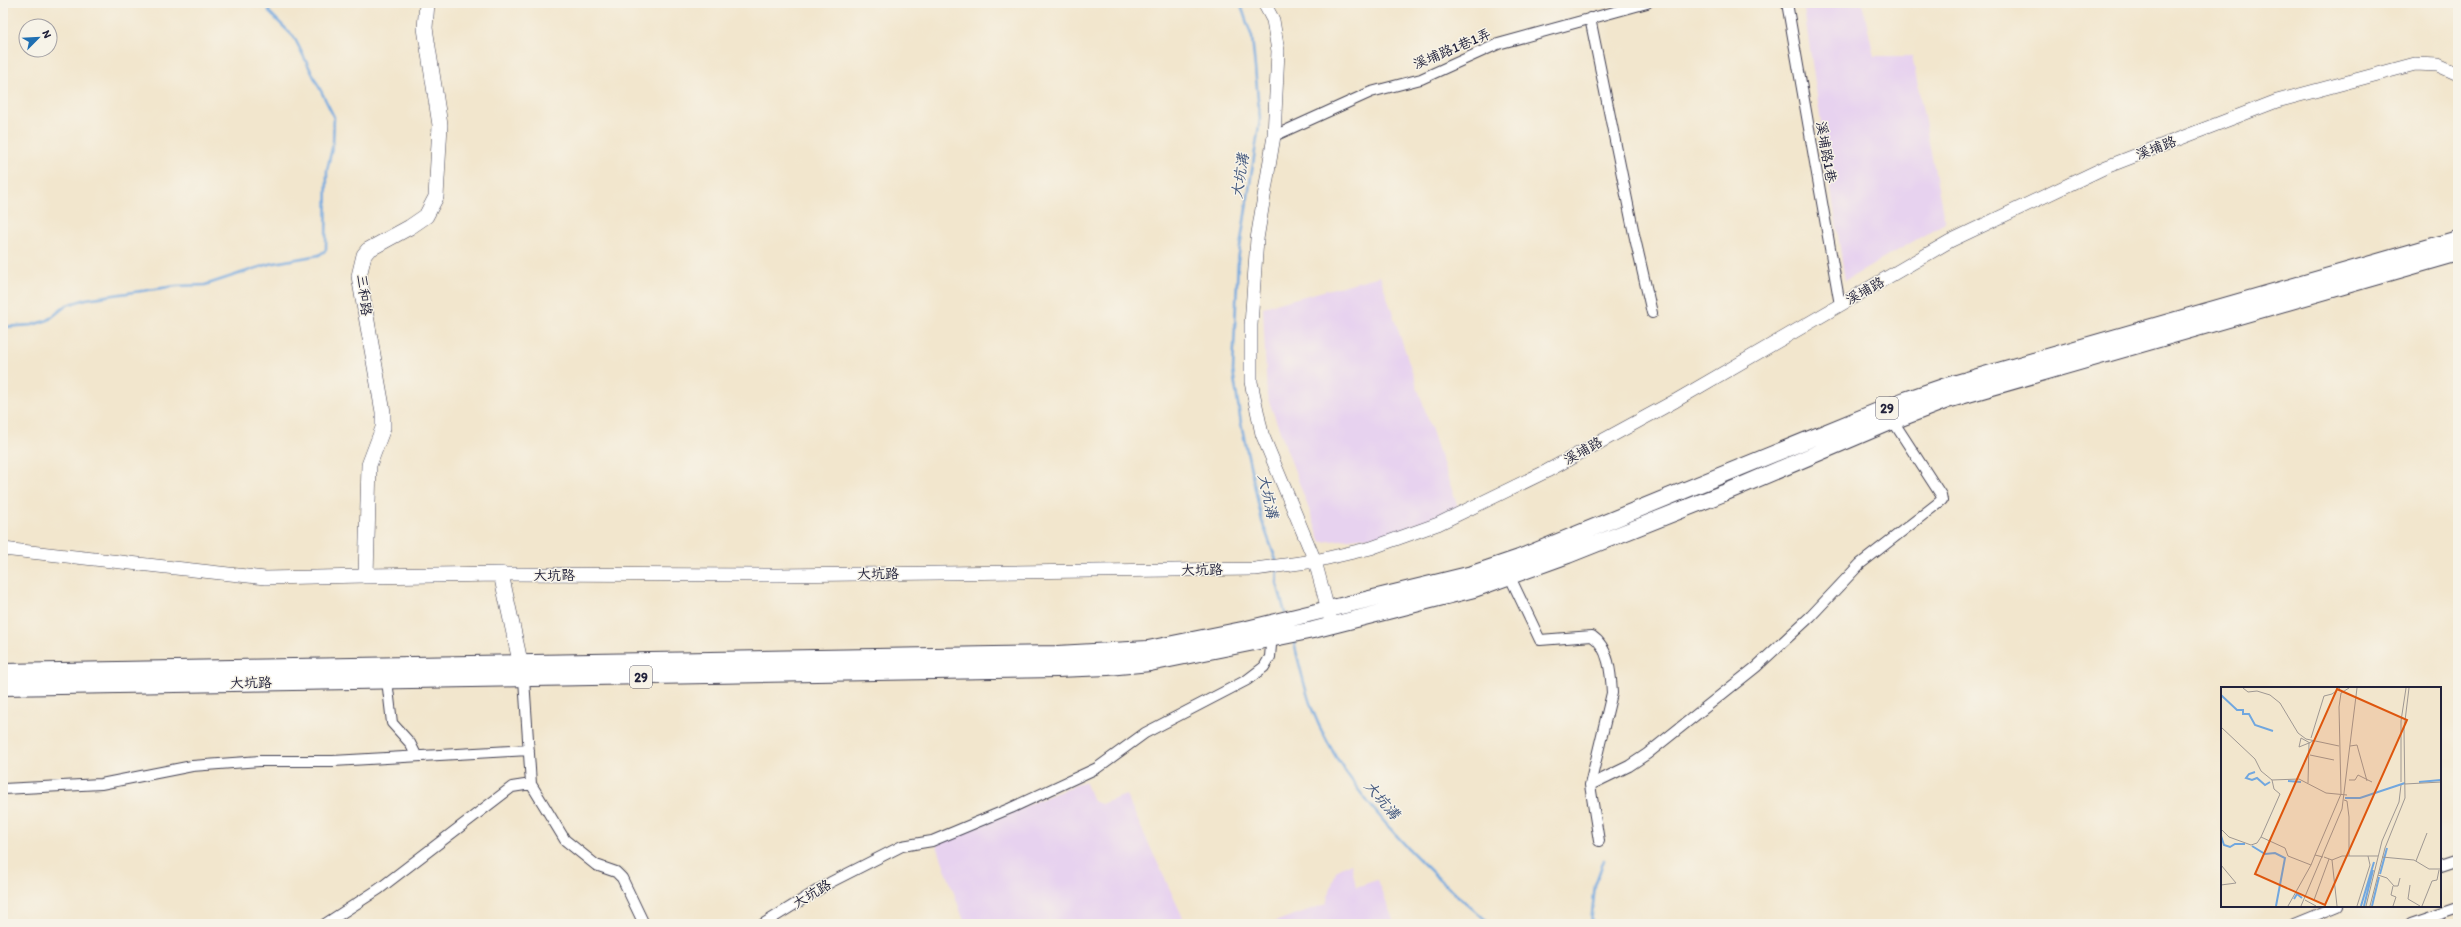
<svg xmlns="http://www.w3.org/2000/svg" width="2461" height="927" font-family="Itim,'LXGW WenKai TC',sans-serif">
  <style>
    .built { fill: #e7d2ef }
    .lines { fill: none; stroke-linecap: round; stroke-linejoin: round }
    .stream { stroke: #71a7df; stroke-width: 2.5 }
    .minor-casing { stroke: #413f51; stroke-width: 12 }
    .tertiary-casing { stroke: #413f51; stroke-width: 14 }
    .secondary-casing { stroke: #413f51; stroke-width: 16 }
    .primary-casing { stroke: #413f51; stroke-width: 18 }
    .minor { stroke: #fff; stroke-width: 10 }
    .tertiary { stroke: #fff; stroke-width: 13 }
    .secondary { stroke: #fff; stroke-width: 15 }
    .primary { stroke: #fff; stroke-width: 16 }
    .labels { text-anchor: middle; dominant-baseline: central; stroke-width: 3; stroke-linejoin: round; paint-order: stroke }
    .shield { fill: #f7f3e8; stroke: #62616f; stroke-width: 1 }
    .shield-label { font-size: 13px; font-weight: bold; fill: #22223b }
    .street-label { font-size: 14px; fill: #22223b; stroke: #f7f3e8 }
    .water-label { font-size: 15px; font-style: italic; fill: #42577d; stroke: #f7f3e8 }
    .inset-river { fill: none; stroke: #71a7df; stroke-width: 2 }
    .inset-road { fill: none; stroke: #9f9893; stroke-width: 1 }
    .view { fill: #de560e; fill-opacity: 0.15; stroke: #de560e; stroke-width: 2 }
    .inset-edge { fill: none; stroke: #22223b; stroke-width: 2 }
  </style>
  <rect width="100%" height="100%" fill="#f7f3e8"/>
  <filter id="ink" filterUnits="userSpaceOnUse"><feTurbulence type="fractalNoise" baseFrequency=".025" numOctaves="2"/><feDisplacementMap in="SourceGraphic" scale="8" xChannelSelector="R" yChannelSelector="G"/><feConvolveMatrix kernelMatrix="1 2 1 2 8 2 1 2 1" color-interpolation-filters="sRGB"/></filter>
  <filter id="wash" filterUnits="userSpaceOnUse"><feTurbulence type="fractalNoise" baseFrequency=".012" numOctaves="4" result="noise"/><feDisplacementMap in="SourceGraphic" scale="16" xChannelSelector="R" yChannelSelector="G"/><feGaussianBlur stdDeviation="0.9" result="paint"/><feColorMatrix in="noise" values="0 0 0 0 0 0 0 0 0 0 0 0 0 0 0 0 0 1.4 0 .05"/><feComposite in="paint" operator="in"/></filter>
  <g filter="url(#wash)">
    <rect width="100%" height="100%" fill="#f2e6cd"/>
    <path class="built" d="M1803,3H1862L1874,56H1912L1945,223L1845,281Z
      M1380,276L1458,508L1387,535L1321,542L1267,396L1263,307Z
      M1085,781L1093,801L1101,804L1126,795L1186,924H957L964,921L936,843Z
      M1351,863L1356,887L1377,880L1395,924H1268L1326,904L1336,871Z"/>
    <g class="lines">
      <path class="stream" d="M1240,3L1252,37L1260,119L1238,260L1233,371L1241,423L1262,521L1277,563
        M3,327L32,325L48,320L67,305L86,299L176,286L205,285L269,264L319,255L326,250L327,170L333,144L334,117L294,37L269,12V3
        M1278,569L1277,583L1285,613
        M1293,639C1299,662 1304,687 1312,709C1343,789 1425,871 1491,924
        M1591,924L1595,885L1604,860"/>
    </g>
  </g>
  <g filter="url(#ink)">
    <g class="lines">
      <g class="minor-casing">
        <path id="minor" d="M1787,3L1840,305
          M1590,18L1634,234L1652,313
          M1274,136L1371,92L1421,79L1498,44L1647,3
          M1510,577L1540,640L1592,636C1609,647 1611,674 1612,693L1590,785L1599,841
          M524,679L531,784L565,840L596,865L616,872L622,878L644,924
          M387,680L392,723L410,743L416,755
          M1590,785L1629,766L1647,754L1756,667L1811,616L1860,564L1942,500L1941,495L1893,421
          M3,789L101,784L192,766L260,761H333L529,750
          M2440,867L2458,861
          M325,924L379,889L512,787L531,784
          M763,924L831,882L902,846L932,841L1011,808L1097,768L1145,733L1247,680L1264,667L1270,657L1271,645L1268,634
          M2294,924L2338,906
          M2411,924L2458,908"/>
      </g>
      <g class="tertiary-casing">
        <path id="tertiary" d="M1264,3L1273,20L1278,51L1274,136L1257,239L1251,325V382L1262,434L1315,561L1332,625
          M3,549L265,578L366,576
          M501,574L778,575L1255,569L1315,561L1371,548L1438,524L1547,471L1675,401L1950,241L2106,167L2277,101L2415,64L2438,65L2458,74"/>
      </g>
      <g class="secondary-casing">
        <path id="secondary" d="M427,3L425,28L440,125L436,197L426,216L410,227L368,250L364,255L359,276L383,412V428L369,465L366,576L501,574L523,675"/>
      </g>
      <g class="primary-casing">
        <path id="primary" d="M3,672L1057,654L1148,649L1247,629L1472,574L1519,558L1905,400L1943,387L2458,239
          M3,687L1057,669L1108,667L1150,663L1313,630L1474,589L1568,555L1724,493L1893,421L1947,400L2458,253"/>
      </g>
      <use href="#minor" class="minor"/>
      <use href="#tertiary" class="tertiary"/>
      <use href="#secondary" class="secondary"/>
      <use href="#primary" class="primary"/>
    </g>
  </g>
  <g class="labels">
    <g class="shield">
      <rect x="1876" y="397" width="22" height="22" rx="3"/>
      <rect x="630" y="666" width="22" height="22" rx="3"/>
    </g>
    <g class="shield-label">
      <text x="1887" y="408">29</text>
      <text x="641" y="677">29</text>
    </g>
    <g class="street-label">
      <text transform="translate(1452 49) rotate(-23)">溪埔路1巷1弄</text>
      <text transform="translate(2156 148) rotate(-21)">溪埔路</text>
      <text transform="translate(1826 152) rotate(80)">溪埔路1巷</text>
      <text transform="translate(1865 291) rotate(-29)">溪埔路</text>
      <text transform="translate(364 295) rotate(83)">三和路</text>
      <text transform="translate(1583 451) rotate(-29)">溪埔路</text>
      <text transform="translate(1202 570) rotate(-1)">大坑路</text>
      <text transform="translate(878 574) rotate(-1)">大坑路</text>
      <text x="554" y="575">大坑路</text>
      <text transform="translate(251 683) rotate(-1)">大坑路</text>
      <text transform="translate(812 894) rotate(-31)">大坑路</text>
    </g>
    <g class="water-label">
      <text transform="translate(1240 176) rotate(-81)">大坑溝</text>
      <text transform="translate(1268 496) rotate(77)">大坑溝</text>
      <text transform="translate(1382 800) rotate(49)">大坑溝</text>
    </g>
  </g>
  <g transform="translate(2221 687)">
    <rect width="220" height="220" fill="#f2e6cd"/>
    <path class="inset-river" d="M0,8L16,23H22V27H28L34,38L52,44M34,85L28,87L25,91L31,93L36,91L44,98L49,95M67,94L80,95M198,95L220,93M124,111H139L184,96M0,149L3,158L9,160L14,157H24M31,159L44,167L54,166L64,171L55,219M159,187L166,161M73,212L76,207L81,211M140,219L153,175M143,219L152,183M151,219L158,190"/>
    <path class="inset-road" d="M22,1L27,5L36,4L49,8L59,16L77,46L85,52L118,59M0,40L34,72L40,84L51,93L53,102L59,107L40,150L64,161L67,169L90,178L94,168L102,170M90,51L103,9L111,7L119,1M89,56L80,51L78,60L88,56L92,54L93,53M129,59L136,58L146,94M89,68L113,73M51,93L78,92L105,106L126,108M128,93H134L137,88L151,95M180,95V34L185,1M87,96L88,56M184,97L220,95M123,113L126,114L128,130V169M0,142L8,150L30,158L36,156L40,150M94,168L120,107L118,20L120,6L128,1M103,170L111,173L121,169H157M161,170L193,173L208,182H220M111,173L116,219M195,174L206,146M0,178L15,196L0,198M157,188L166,191L173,199H177L179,191M189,198L187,212L199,219M172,199L170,208L175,210L172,219M84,213L95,219M93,213L108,172M67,219L90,178M80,219L121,122L136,1M136,219L149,178L147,169M145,219L161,154L178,115L180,98M149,219L164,161L184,111L183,42L188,1M201,219L211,194L216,193L218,183"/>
    <path class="view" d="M116,2L186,33L104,218L34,187Z"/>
    <rect width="220" height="220" class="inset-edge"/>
  </g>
  <rect width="2461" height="927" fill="none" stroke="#f7f3e8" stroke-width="16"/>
  <g transform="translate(38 38) rotate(66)"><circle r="19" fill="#f7f3e8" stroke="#a29fa3"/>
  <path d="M0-3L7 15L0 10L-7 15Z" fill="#1f6fb2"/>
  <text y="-6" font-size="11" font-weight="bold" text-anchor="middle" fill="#22223b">N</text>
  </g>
</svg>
